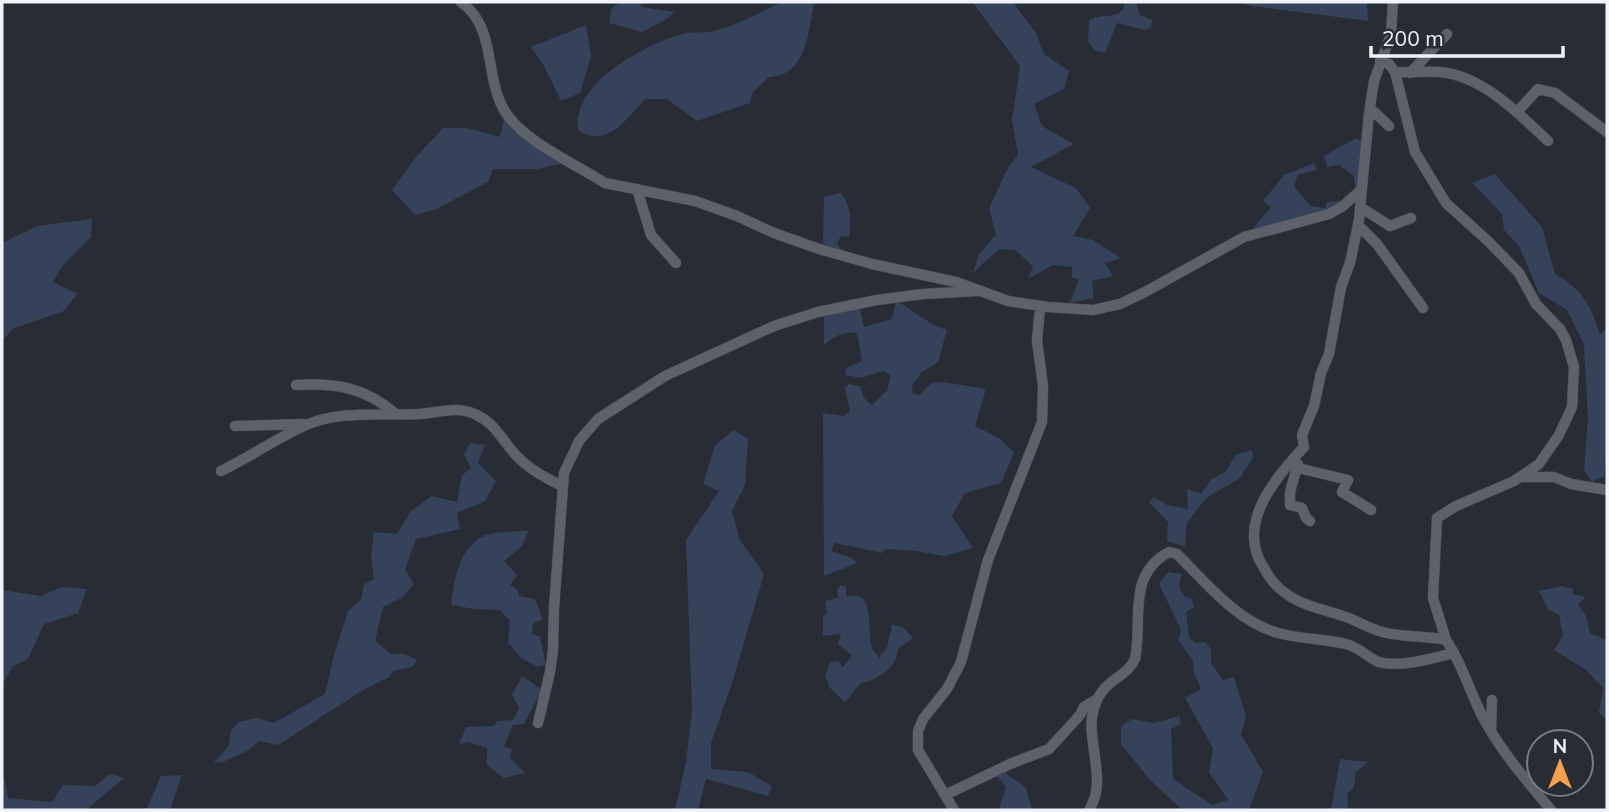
<svg xmlns="http://www.w3.org/2000/svg" width="1609" height="812" font-family="Mulish,sans-serif">
  <style>
    .green { fill: #36415a }
    .lines { fill: none; stroke-linecap: round; stroke-linejoin: round }
    .minor-casing { stroke: #474a51; stroke-width: 11 }
    .minor { stroke: #5d616b; stroke-width: 10 }
  </style>
  <rect width="100%" height="100%" fill="#282c34"/>
  <path class="green" d="M620,2H640L642,7L675,12L665,20L642,32L609,23L611,9Z
    M782,2H810L814,5C808,33 806,76 769,77L753,92L750,103L697,121L667,99H645C627,118 607,150 578,130C572,83 643,46 681,34C693,31 706,34 718,30C740,24 762,11 782,2Z
    M972,2H1013L1036,33L1044,54L1069,71L1064,89L1034,104L1042,126L1074,144L1031,167L1076,188L1090,208L1073,236L1093,240L1121,258L1105,263L1113,276L1092,281L1094,298L1070,303L1079,279L1072,278V267L1053,265L1028,279L1033,266L1015,250L999,249L973,273L979,254L996,235L989,208L1009,166L1018,155L1012,120L1020,66Z
    M1125,2H1136L1140,15L1152,20L1151,27L1145,30L1117,23L1105,53L1094,50L1088,41L1089,20C1102,12 1122,22 1125,2Z
    M1235,2H1367L1368,21L1252,6Z
    M586,25L591,56L580,93L561,101L543,64L531,47Z
    M504,120L513,131L564,163L538,169H493L488,182L436,209L415,215L392,190L415,158L443,128H467L500,137Z
    M1356,138L1364,142L1361,188L1327,218L1251,231L1271,207L1263,201L1284,175L1314,163L1317,170L1298,175L1294,186L1310,206L1325,208L1327,202L1340,201L1355,189L1354,176L1339,165L1327,167L1324,156Z
    M1495,174L1542,227L1555,274C1583,290 1590,304 1600,334L1607,328V450L1604,476L1592,482L1584,470L1588,418L1584,345L1567,310L1539,293L1519,246L1504,230L1502,214L1472,183Z
    M841,193C852,208 851,218 849,237L841,236L837,243L841,250L823,244L824,197Z
    M92,219L91,237L63,265L53,282L77,294L64,311L12,329L2,342V243L37,226Z
    M896,301C914,310 927,324 947,330L938,362L921,373L912,385L913,394L920,395C924,391 928,385 933,383C941,380 975,388 986,389L975,426L999,438L1014,453L1001,483L965,493L952,516L973,548L945,556L916,551L885,549L882,553L835,543L831,551L852,558L857,563L824,576L823,413L844,416L850,411L845,388L849,384L860,386L864,398L872,405L887,390L891,375L883,371L861,378L845,375L846,368L862,361L857,333C842,332 835,336 824,345V314L860,309L864,327L892,319Z
    M734,430L748,439L745,485L732,511L740,540L764,574L734,677L711,743V769L748,772L772,786L768,796L706,779L698,810H675L686,762L692,710L686,540L719,491L703,484L715,445Z
    M470,443L485,445L478,463L496,481L485,501L457,513L460,529L416,539L405,570L414,584L403,597L383,607L375,641L391,654H405L417,660L412,667L393,671L389,677L363,690L278,745L259,741L249,750L221,763L214,762L228,747L231,731L238,722L257,718L274,723L325,694L334,655L348,611L361,600L364,584L374,579L371,556L374,532L397,534L411,511L432,496L457,502L462,475L471,468L464,455Z
    M1251,450L1254,456L1240,478L1206,498L1187,523L1185,547L1167,541L1168,522L1149,502L1154,497L1167,505L1188,509L1187,489L1201,494L1211,480L1225,472L1236,455Z
    M529,530L522,546L504,561L517,575L510,585L518,590L519,596L535,599L543,619L533,623L532,634L540,637L546,665L538,667L521,658L508,643L510,620L499,610L474,609L451,605C454,580 459,545 486,535C499,531 516,532 529,530Z
    M1168,572L1182,574L1179,586L1184,596L1191,598L1194,607L1186,612L1189,638L1195,643L1206,642L1211,650V663L1223,680L1234,677L1246,717L1241,734L1263,772L1250,807L1254,810H1182L1150,780L1121,744V726L1132,719L1154,723L1179,716L1181,724L1171,729L1173,779L1212,805L1228,800L1209,772L1213,748L1185,698L1201,689L1194,673L1193,661L1178,640L1181,630L1159,584Z
    M840,585L846,587V597C877,587 866,631 872,648C874,652 877,654 879,658L887,647L892,624L904,628L913,638L898,649C897,665 884,674 870,681C866,682 862,682 859,685C853,690 852,697 845,702L830,688L825,675L830,662L838,661L843,667L852,656L838,644L841,634L823,636V616L827,614L825,601L838,598L837,590Z
    M1562,586L1573,589V594L1585,597L1578,605L1586,616L1590,633L1607,640V721L1599,712L1603,688L1586,670L1554,650L1563,635L1559,615L1548,609L1539,591Z
    M62,587L87,589L78,613L44,624L28,659L13,666L4,682L2,681V590L41,596Z
    M522,676L542,690L524,724L513,725L504,746L512,750L510,758L525,773L504,778L487,765V748L468,742L459,744L466,727L494,726L497,721L513,720L519,708L512,695Z
    M1340,759L1368,762L1356,772L1354,787L1347,794L1348,809L1331,810Z
    M2,766L8,798L52,802L63,785L95,786L110,774L124,778L86,810H2Z
    M1005,773L1026,788L1032,810H995L999,808L1006,788L1002,781L995,776Z
    M182,775L170,810H146L161,776Z"/>
  <g class="lines">
    <g class="minor-casing">
      <path id="minor" d="M461,2C497,28 484,75 504,110C520,138 567,160 595,177L605,183L695,201L737,216L774,233L819,249L872,264L956,282L1008,301L1048,307L1093,310L1120,304L1145,292L1244,237L1329,214L1343,206L1361,190
        M1393,2L1391,34L1374,81L1369,113L1359,220L1350,263L1341,287L1329,354L1321,373L1314,406L1302,435L1304,447C1275,478 1235,525 1264,568C1269,577 1275,586 1284,592C1301,606 1323,609 1343,616C1357,620 1369,629 1383,632C1403,638 1426,635 1446,640C1464,666 1471,697 1486,723C1504,755 1528,782 1551,810
        M1380,61L1389,64L1395,72L1415,152L1446,203L1489,242L1519,273L1536,304L1560,329L1566,340L1574,367L1572,407L1559,435L1539,464L1514,481L1456,506L1437,518L1433,598L1446,640
        M1395,72C1410,73 1424,71 1439,72C1482,75 1519,114 1548,141
        M1410,73L1447,34
        M1370,108L1389,126
        M1517,112L1538,89L1555,93L1607,132
        M637,189L651,235L676,263
        M1360,207L1390,226L1411,218
        M1358,225L1377,244L1423,308
        M296,385C337,383 364,387 396,414
        M235,426L304,424
        M1298,464L1290,492V505L1302,508L1306,518L1310,521
        M1298,468L1348,480L1342,492L1371,510
        M221,471C250,457 277,438 306,425C341,410 382,416 419,414C439,413 457,405 477,415C495,424 501,438 514,453C527,468 544,477 562,486
        M1522,477H1554L1571,484L1607,490
        M538,723L550,672L553,650L554,608L564,473L579,441L598,419L665,376L774,326L818,312L877,300L923,294L977,291
        M1491,731L1492,700
        M945,795L1010,764L1049,749L1080,715L1084,707L1097,699
        M954,810L918,750V731L923,719L947,689L961,662L988,560L1042,422L1043,386L1037,341L1040,306
        M1089,810C1109,780 1084,738 1094,708C1103,678 1126,679 1135,659C1143,621 1126,575 1169,552L1177,554C1207,584 1239,624 1282,634C1303,639 1326,639 1346,644C1359,647 1368,658 1379,662C1399,668 1434,658 1454,653"/>
    </g>
    <use href="#minor" class="minor"/>
  </g>
  <rect width="1609" height="812" fill="none" stroke="#f0f3f9" stroke-width="7"/>
  <g transform="translate(1560 763)"><circle r="33" fill="#282c34" stroke="#787c83" stroke-width="2"/>
  <path d="M0-5L12 26L0 18L-12 26Z" fill="#f8a04b"/>
  <text y="-10" font-size="19" font-weight="bold" text-anchor="middle" fill="#f0f3f9">N</text>
  </g>
  <path d="M1371 46v10h192v-10" fill="none" stroke="#f0f3f9" stroke-width="3.5"/>
  <text x="1382" y="46" font-size="21" fill="#f0f3f9" stroke="#282c34" stroke-width="5" paint-order="stroke">200 m</text>
</svg>
